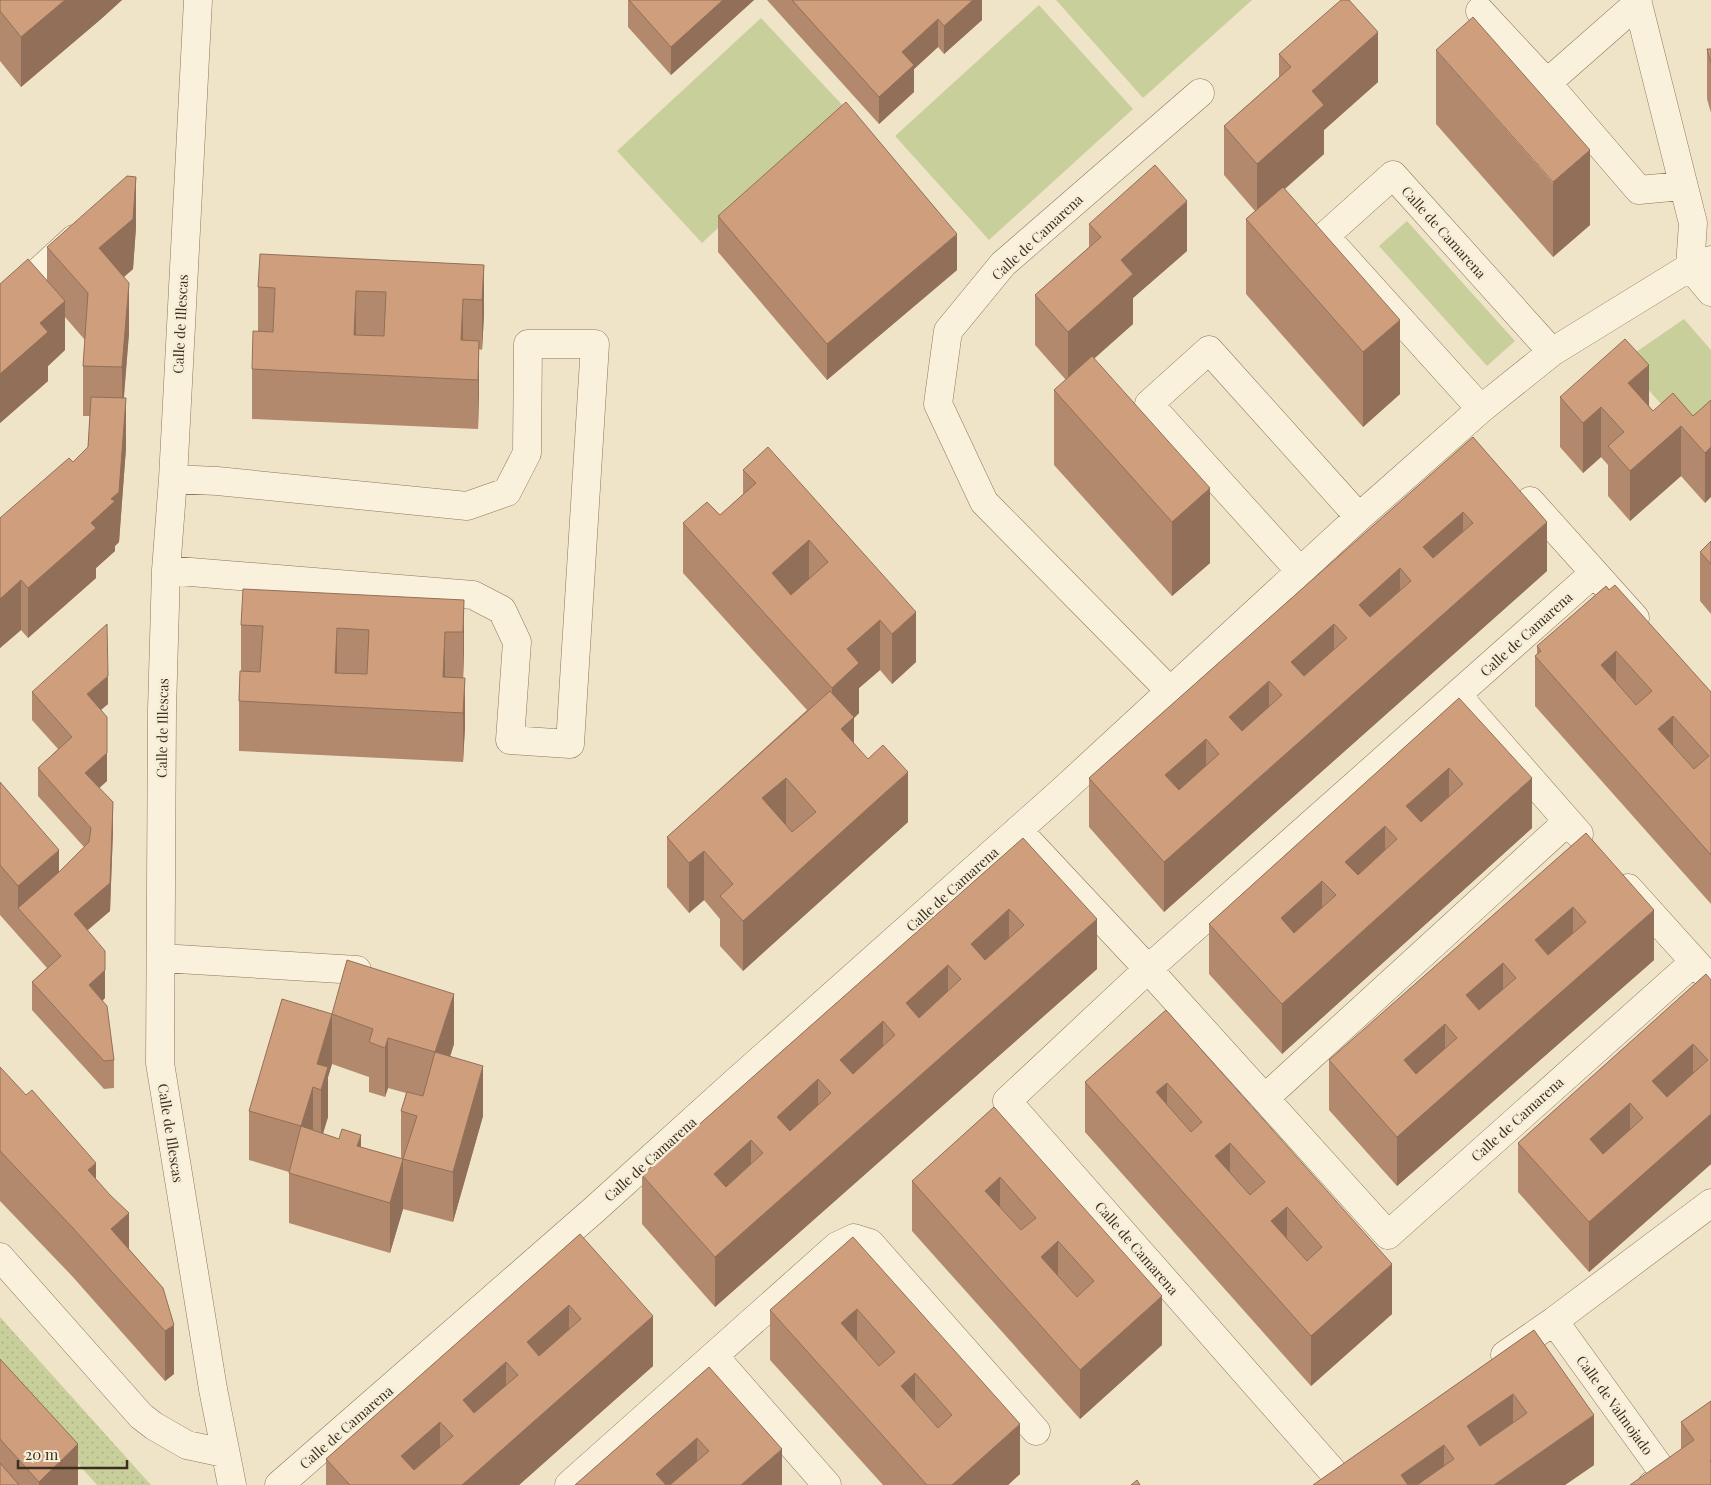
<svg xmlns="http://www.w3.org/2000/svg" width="1711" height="1485" font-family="'Playfair Display',serif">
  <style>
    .grass { fill: url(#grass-dots) }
    .garden { fill: #c9cf9b }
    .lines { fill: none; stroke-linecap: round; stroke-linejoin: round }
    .minor-casing { stroke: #8d765c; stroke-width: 29 }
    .minor { stroke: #faf1dc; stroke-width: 28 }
    .wall { fill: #b2896c }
    .shaded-wall { fill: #916f58 }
    .building { fill: #cf9f7d; stroke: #916f58; fill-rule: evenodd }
    .labels { text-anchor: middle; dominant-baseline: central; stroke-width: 5; stroke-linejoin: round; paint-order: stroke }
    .street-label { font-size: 14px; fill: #3d2e20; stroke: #f7eed8 }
  </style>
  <defs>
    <pattern id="grass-dots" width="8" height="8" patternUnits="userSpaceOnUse" patternTransform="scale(1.25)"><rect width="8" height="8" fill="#c9cf9b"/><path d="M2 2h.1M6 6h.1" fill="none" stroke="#aeb285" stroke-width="1.8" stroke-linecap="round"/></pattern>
  </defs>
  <rect width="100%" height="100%" fill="#f0e4c8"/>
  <path class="grass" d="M0,1317L151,1485H97L2,1378L0,1379Z"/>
  <path class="garden" d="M1056,0H1252L1143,98Z
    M1039,5L1133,109L989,240L895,136Z
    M761,18L846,109L702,243L617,151Z
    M1407,221L1515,341L1487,366L1379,246Z
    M1684,319L1711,350V437L1699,447L1623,361Z"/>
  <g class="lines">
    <g class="minor-casing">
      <path id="minor" d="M198,0L173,479L166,570L162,710L160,1063L213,1389L232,1485
        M1637,0L1693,223L1690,267L1711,292
        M1480,11L1547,83L1639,190L1682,186
        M1547,83L1638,3
        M0,307L74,239
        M1481,409L1325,236L1393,175L1552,352
        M1530,501L1635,618
        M166,570L473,595L502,610L517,642L510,740L570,744L595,344H528L527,453L507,492L467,506L217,481L173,479
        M1300,571L1149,404L1209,350L1359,517
        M1170,691L984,502L938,404L948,331L1003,264L1200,93
        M1457,695L1579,834
        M1018,830L1148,969L1388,1235L1694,962
        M1628,888L1711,980
        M161,958L357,970
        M1265,1098L1567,822
        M0,1257L141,1416L154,1426L187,1445L224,1453
        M1554,1321L1666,1476L1652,1485
        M1505,1355L1554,1321L1711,1203
        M714,1356L827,1485
        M1334,1473L1007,1101L1148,969L1594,573
        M279,1485L595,1209L731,1086L1061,792L1359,517L1481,409L1552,352L1690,267L1711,260
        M569,1485L837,1246L854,1238L870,1243L1036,1431"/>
    </g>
    <use href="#minor" class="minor"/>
  </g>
  <path class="wall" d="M0,0H122L101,19L21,87L0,61Z
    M628,0H754L671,75L628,27Z
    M767,0H982V20L944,54L938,47L914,69V92L879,124Z
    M1707,49H1711V113L1707,99Z
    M1436,50L1590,225L1553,257L1436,124Z
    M1279,54L1378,82L1324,130V154L1285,189L1400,394L1363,427L1246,294V219L1255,211L1224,175V126L1279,77Z
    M718,216L957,270L827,380L718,252Z
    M1089,224L1187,251L1133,298V324L1094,358L1210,563L1172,596L1054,465V390L1066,380L1035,345V295L1089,247Z
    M136,227L133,269L124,277L129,333L124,398L126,448L119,542L115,546V551L96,568V578L28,638L21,630L0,648V518L73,462L88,447L90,416H83V366L85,340L65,317V350L48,366V381L0,423V284L47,280V247Z
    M484,265V315L482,350L479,349V391L478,429L252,419V369L258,332V287Z
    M1560,397L1649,406L1653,411L1693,416L1711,400L1705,503L1681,476L1630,521L1608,496V465L1601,457L1583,473L1560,447Z
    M1473,437L1547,571L1164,912L1089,827V778Z
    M768,447L916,662L892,684L880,670L859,688V713L854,718V743L908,822L743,971L720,946V919L704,900L689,913L667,887V837L807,710L683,573V523L720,515L743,494V470Z
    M1711,541V614L1700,601V552Z
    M1606,586L1711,692V904L1535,706V656L1537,654V646Z
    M464,600V650L463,678L465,727L463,762L239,751V701L241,671V625Z
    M32,692L108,704L101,710L107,781L99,788L113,830L110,911L87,930L105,998L102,1001L114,1060V1088L104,1089L32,1010V982L47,968L0,915V782L59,872L84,847L38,796V768L58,749L32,720Z
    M1459,698L1532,828L1282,1054L1209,974V924Z
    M1586,833L1654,960L1397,1186L1329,1110V1060Z
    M1023,838L1097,969L715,1307L642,1224V1175Z
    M1706,974L1711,1164L1589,1272L1518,1192V1143Z
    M1166,1010L1392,1314L1311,1386L1085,1132V1082Z
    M332,1014L454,1044L450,1057L483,1116L453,1222L403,1209L390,1253L289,1223V1172L249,1160V1111L332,1064L328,1077V1117L323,1134L361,1147L401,1159V1111L406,1093L388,1088L385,1097L369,1092V1077L332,1064Z
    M0,1067L96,1179L129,1249L163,1288L174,1374L165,1381L72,1276L0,1201Z
    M994,1107L1162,1345L1080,1419L912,1231V1181Z
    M580,1234L653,1366L519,1485H326V1459Z
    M853,1237L1020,1474L1008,1485H883L770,1360V1310Z
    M1534,1330L1594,1465L1565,1485H1313Z
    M0,1359L78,1485H0Z
    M709,1367L782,1485H575Z
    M1711,1401V1485L1681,1449V1422Z"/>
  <path class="shaded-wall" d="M65,0H122L101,19L21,87V37Z
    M723,0H754L671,75V47Z
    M972,0H982V20L944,54V26Z
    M938,19V47L914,69V92L879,124V97L902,52Z
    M1378,32V82L1324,130V154L1257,213V164L1312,91Z
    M1590,150V225L1553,257V182Z
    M136,177V227L133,269L99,298V248Z
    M1187,201V251L1133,298V324L1068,382V332L1121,260Z
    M957,234V270L827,380V344Z
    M484,265V315L482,350V300Z
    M129,283V333L122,417V367Z
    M356,291V341L354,335Z
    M463,299V349L461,340Z
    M65,301V350L48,366V381L0,423V374L40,323Z
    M1400,320V394L1363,427V352Z
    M479,341V391L478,429V380Z
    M1649,365V415L1628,383Z
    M126,398V448L119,542L115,546V551L96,568V578L28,638V588L91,523L111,499Z
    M1601,407V457L1583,473V423Z
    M1681,426V476L1630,521V471Z
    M1711,447V497L1705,503V453Z
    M1210,488V563L1172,596V522Z
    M1463,512V562L1423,597V547Z
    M1547,522V571L1164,912V862Z
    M809,540V590L772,623V573Z
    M1400,568V618L1359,655V605Z
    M21,580V630L0,648V599Z
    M464,600V650L463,682V632Z
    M916,612V662L892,684V634Z
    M880,620V670L859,688V713L854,718V767L832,737V688L847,649Z
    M1334,624V674L1291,712V662Z
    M337,628V678L335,673Z
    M445,632V681L443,677Z
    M1616,651V700L1601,665Z
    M108,676V704L87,721V694Z
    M465,678V727L463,762V713Z
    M1269,681V731L1229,767V717Z
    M1673,716V765L1658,729Z
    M107,717V781L85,801V773Z
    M1206,739V789L1165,825V775Z
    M1449,768V818L1406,856V806Z
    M908,772V822L743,971V921Z
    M786,778V827L762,798Z
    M1532,778V828L1282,1054V1004Z
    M113,802V830L110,911L74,942V914Z
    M1385,826V876L1345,912V862Z
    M59,850V900L18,908V886Z
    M704,851V900L689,913V863Z
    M1322,881V931L1281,968V918Z
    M1573,907V956L1535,990V940Z
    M1009,909V959L971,994V944Z
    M1654,910V960L1397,1186V1137Z
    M1097,919V969L715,1307V1257Z
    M1503,963V1013L1466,1045V995Z
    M948,965V1014L906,1053V1003Z
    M105,970V998L89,1013V985Z
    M454,994V1044L435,1102V1052Z
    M332,1014V1064L328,1077V1117L321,1139V1090L317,1064Z
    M883,1021V1071L840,1109V1060Z
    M1445,1024V1074L1404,1110V1060Z
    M388,1038V1088L385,1097V1048Z
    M1693,1044V1094L1652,1131V1081Z
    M483,1066V1116L453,1222V1172Z
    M818,1079V1129L777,1167V1117Z
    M1167,1083V1132L1156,1092Z
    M313,1087V1137L301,1126Z
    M1630,1103V1153L1590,1189V1139Z
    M1711,1114V1164L1589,1272V1222Z
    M361,1135V1185L357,1195V1146Z
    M751,1140V1189L714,1224V1174Z
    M1230,1143V1192L1215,1156Z
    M403,1159V1209L390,1253V1203Z
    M96,1163V1213L88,1170Z
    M1000,1177V1227L985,1191Z
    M1287,1207V1257L1271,1221Z
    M129,1213V1263L111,1229Z
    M1058,1241V1291L1041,1257Z
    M1392,1264V1314L1311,1386V1336Z
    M1162,1296V1345L1080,1419V1370Z
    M569,1305V1355L527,1392V1342Z
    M857,1309V1359L841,1323Z
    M653,1316V1366L519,1485H462Z
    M174,1325V1374L165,1381V1331Z
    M506,1362V1412L463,1450V1400Z
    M915,1373V1423L901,1386Z
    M1513,1394V1443L1467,1476V1426Z
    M1594,1415V1465L1565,1485H1494Z
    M440,1422V1472L425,1485L401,1456Z
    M1020,1424V1474L1008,1485H952Z
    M697,1438V1485H656V1474Z
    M78,1444V1485H39V1482Z
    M1444,1445V1485H1401V1475Z
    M782,1449V1485H741Z"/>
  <path class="building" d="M0,0H65L21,37L0,11Z
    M629,0H723L671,47Z
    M792,0H973L944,26L938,19L902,52L914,65L879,97Z
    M1341,0H1349L1378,32L1312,91L1324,105L1257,164L1224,126L1291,67L1279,54Z
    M1473,17L1590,150L1553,182L1436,50Z
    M1707,49H1711V63Z
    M846,102L957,234L827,344L718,216Z
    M1155,165L1187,201L1121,260L1133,274L1068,332L1035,295L1101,237L1089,224Z
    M127,176L136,177L133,219L99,248L129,283L122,367L83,366L88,293L47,247Z
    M1283,187L1400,320L1363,352L1246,219Z
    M260,254L484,265L482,300L463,299L461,340L479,341L478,380L252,369L253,331L273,332L275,288L258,287ZM356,291L386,292L384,336L354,335Z
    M28,259L65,301L40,323L48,332L0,374V284Z
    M1625,339L1649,365L1628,383L1653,411L1673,393L1693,416L1711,400V447L1705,453L1681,426L1630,471L1608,446L1624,432L1601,407L1583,423L1560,397Z
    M1092,356L1210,488L1172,522L1054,390Z
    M91,397L126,398L119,492L111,499L115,501L91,523L96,528L28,588L21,580L0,599V518L69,458L73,462L88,447Z
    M1473,437L1547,522L1164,862L1089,778ZM1463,512L1473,523L1433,558L1423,547ZM1400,568L1411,581L1370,617L1359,605ZM1334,624L1347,638L1304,676L1291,662ZM1269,681L1282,695L1242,731L1229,717ZM1206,739L1219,754L1179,790L1165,775Z
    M768,447L916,612L892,634L880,620L847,649L859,663L832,688L683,523L707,502L720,515L756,483L743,470ZM809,540L828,562L791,595L772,573Z
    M1711,541V564L1700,552Z
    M1615,585L1711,692V855L1535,656L1541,651L1537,646L1606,586L1609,590ZM1616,651L1652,691L1636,705L1601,665ZM1673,716L1709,756L1694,769L1658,729Z
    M243,589L464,600L463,632H445L443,677L465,678L463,713L239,701L240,671L260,672L263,626L241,625ZM337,628L369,630L367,674L335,673Z
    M107,624L108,676L87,694L107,717V753L85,773L113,802L110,883L74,914L105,951V970L89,985L107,1006L114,1060L104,1061L32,982L61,956L18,908L59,872L89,842L91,828L38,768L72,737L32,692Z
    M830,691L854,717L841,729L868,759L883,745L908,772L743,921L720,896L733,884L704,851L689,863L667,837ZM786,778L816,812L792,832L762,798Z
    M1459,698L1532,778L1282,1004L1209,924ZM1449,768L1463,784L1421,822L1406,806ZM1385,826L1397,839L1358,875L1345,862ZM1322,881L1336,895L1294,933L1281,918Z
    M0,782L59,850L18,886L0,865Z
    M1586,833L1654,910L1397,1137L1329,1060ZM1573,907L1586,922L1548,955L1535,940ZM1503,963L1516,978L1479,1010L1466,995ZM1445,1024L1457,1038L1416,1074L1404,1060Z
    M1023,838L1097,919L715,1257L642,1175ZM1009,909L1024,925L985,960L971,944ZM948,965L961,979L919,1018L906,1003ZM883,1021L895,1035L853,1074L840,1060ZM818,1079L831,1093L790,1131L777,1117ZM751,1140L763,1153L726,1187L714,1174Z
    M347,960L454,994L435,1052L388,1038L385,1048L369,1042L373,1029L332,1014Z
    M1706,974L1711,980V1114L1589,1222L1518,1143ZM1693,1044L1708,1060L1667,1097L1652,1081ZM1630,1103L1643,1118L1603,1154L1590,1139Z
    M282,999L332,1014L317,1064L328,1067L321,1090L313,1087L301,1126L339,1139L342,1129L361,1135L357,1146L403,1159L417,1116L401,1111L407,1092L423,1096L435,1052L483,1066L453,1172L403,1159L390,1203L289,1173L301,1126L249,1111Z
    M1166,1010L1392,1264L1311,1336L1085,1082ZM1167,1083L1202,1122L1191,1132L1156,1092ZM1230,1143L1265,1182L1250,1195L1215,1156ZM1287,1207L1322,1247L1307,1261L1271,1221Z
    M0,1067L26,1095L32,1090L96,1163L88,1170L110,1195L129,1213L111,1229L163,1288L174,1325L165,1331L72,1227L0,1151Z
    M994,1107L1162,1296L1080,1370L912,1181ZM1000,1177L1036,1218L1021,1230L985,1191ZM1058,1241L1094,1281L1077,1297L1041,1257Z
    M580,1234L653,1316L462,1485H350L326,1459ZM569,1305L581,1319L539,1356L527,1342ZM506,1362L518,1375L474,1413L463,1400ZM440,1422L453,1436L414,1470L401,1456Z
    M853,1237L1020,1424L952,1485H927L770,1310ZM857,1309L895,1352L879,1366L841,1323ZM915,1373L952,1415L938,1428L901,1386Z
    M1534,1330L1594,1415L1494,1485H1417L1454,1459L1444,1445L1401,1475L1408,1485H1313ZM1513,1394L1527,1413L1480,1446L1467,1426Z
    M0,1359L78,1444L39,1482L0,1439Z
    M709,1367L782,1449L741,1485H670L709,1451L697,1438L656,1474L666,1485H575Z
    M1711,1401V1460L1710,1461L1711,1462V1485H1630L1694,1440L1681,1422Z
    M0,1463L19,1485H0Z
    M1137,1480L1140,1485H1131Z"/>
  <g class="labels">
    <g class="street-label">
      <text transform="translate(1444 232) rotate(48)">Calle de Camarena</text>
      <text transform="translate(1037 237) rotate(-43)">Calle de Camarena</text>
      <text transform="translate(180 324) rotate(-87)">Calle de Illescas</text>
      <text transform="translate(1526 634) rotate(-42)">Calle de Camarena</text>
      <text transform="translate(162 728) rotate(-89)">Calle de Illescas</text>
      <text transform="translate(952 889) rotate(-42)">Calle de Camarena</text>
      <text transform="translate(1517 1119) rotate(-42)">Calle de Camarena</text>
      <text transform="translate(171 1133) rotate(81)">Calle de Illescas</text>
      <text transform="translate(650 1159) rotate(-42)">Calle de Camarena</text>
      <text transform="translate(1137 1248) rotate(49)">Calle de Camarena</text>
      <text transform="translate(1615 1405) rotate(54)">Calle de Valmojado</text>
      <text transform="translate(346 1427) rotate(-41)">Calle de Camarena</text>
    </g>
  </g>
  <path d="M18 1460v8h109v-8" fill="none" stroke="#3d2e20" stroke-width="2.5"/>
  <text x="25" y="1460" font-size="15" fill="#3d2e20" stroke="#f7eed8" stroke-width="4" paint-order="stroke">20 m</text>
</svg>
